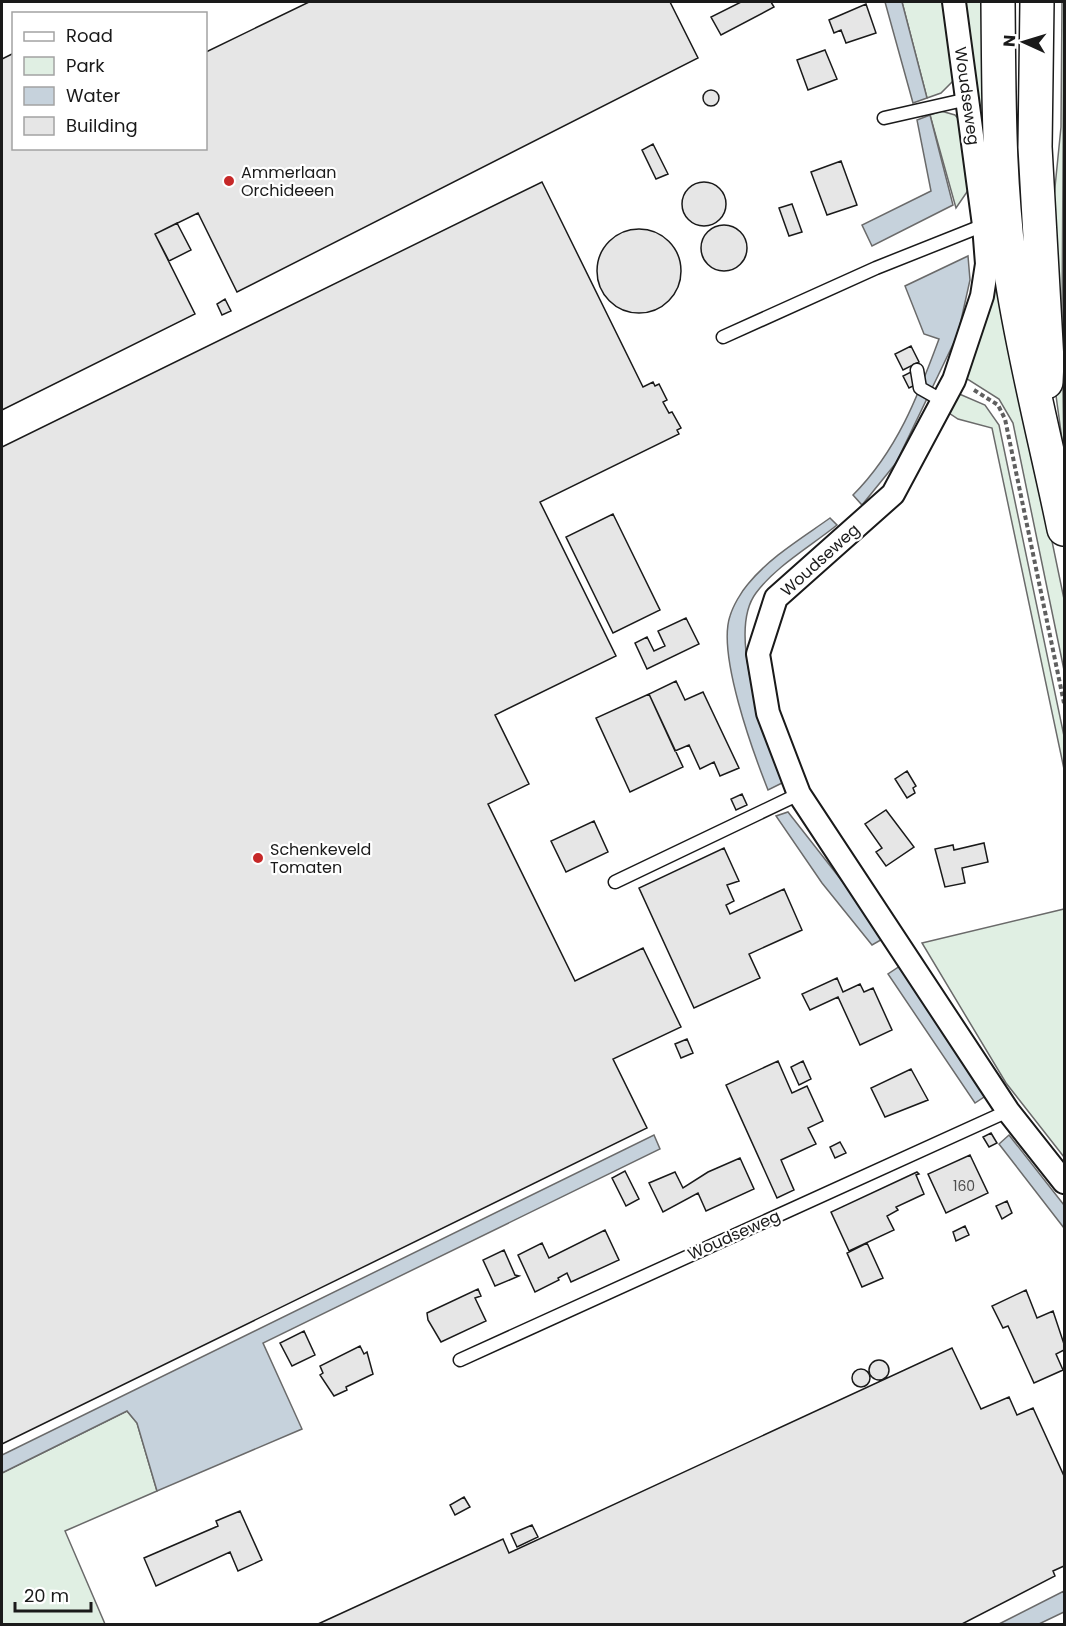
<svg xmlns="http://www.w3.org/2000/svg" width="1066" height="1626" font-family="Poppins,sans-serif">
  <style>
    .green { fill: #e0efe3; stroke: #6a6a6a; stroke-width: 1.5 }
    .water { fill: #c6d2dc; stroke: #6a6a6a; stroke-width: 1.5 }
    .building { fill: #e6e6e6; stroke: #1a1a1a; stroke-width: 1.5 }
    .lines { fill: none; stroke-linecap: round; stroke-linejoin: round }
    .service-casing { stroke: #1a1a1a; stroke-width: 15 }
    .minor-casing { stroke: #1a1a1a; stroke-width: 26 }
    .primary-casing { stroke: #1a1a1a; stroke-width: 36 }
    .path { stroke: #5f5f5f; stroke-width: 4; stroke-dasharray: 4.5 3; stroke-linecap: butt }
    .service { stroke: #fff; stroke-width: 12 }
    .minor { stroke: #fff; stroke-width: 22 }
    .primary { stroke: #fff; stroke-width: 33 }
    .poi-dot { fill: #c62828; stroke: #fff; stroke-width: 2 }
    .labels { text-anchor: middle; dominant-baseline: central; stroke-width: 4.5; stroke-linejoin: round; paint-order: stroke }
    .number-label { font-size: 14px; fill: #4d4d4d }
    .street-label { font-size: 16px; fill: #1a1a1a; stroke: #fff }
    .poi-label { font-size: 16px; fill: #1a1a1a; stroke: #fff; text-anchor: start }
  </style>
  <rect width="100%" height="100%" fill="#fff"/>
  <path class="green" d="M902,2H946L954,80L941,93L927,98Z
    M962,2H988L1015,363L1064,599V670L1013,423L999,399L964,377L987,298Z
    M1062,2H1064L1062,328L1064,454L1051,359V227L1061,127Z
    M941,111L955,115L962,123L969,189L956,208L930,115Z
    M957,393L985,405L999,425L1064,736V769L992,428L958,419L946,411Z
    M1064,909V1157L1006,1083L922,943Z
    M127,1411L137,1423L157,1491L65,1531L105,1624H2V1473Z"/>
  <path class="water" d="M885,2H902L927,98L913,103Z
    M930,115L953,205L872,246L862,225L931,191L917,120Z
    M968,256L970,280L958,334L896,463L862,505L853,495C897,451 918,396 939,339L924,334L905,286Z
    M830,518L837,525C811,546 776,566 756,593C725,634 768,738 782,783L768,790C753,752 717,654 730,616C733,606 741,592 748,584C770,557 802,538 830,518Z
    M788,812L886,937L872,945L822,883L776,816Z
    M900,966L987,1095L975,1103L888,974Z
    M654,1135L660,1149L263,1343L302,1429L157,1491L137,1423L127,1411L2,1473V1455Z
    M1009,1135L1064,1205V1228L999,1144Z
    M1064,1591V1612L1039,1624H999Z"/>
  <path class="building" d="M309,2H670L698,58L237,292L198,213L155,234L195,314L2,410V59L14,53V148H206V52Z
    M741,2H771L774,7L721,35L711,17Z
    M866,4L876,33L846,43L841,30L834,33L829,20Z
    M825,50L837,79L808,90L797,60Z
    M703 98a8 8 0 1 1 16 0a8 8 0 1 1-16 0Z
    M653,144L668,174L656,179L642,150Z
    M841,161L857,205L827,215L811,172Z
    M682 204a22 22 0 1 1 44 0a22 22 0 1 1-44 0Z
    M542,182L643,387L653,382L655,386L659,384L667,400L663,402L669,413L672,412L681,428L677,430L679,434L540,502L616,656L495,715L529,784L488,804L575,981L643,948L681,1027L613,1059L647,1128L2,1444V447Z
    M792,204L802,232L789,236L779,208Z
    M177,223L191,250L169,261L155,234Z
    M701 248a23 23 0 1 1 46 0a23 23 0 1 1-46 0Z
    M597 271a42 42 0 1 1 84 0a42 42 0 1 1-84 0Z
    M225,299L231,311L222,315L217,304Z
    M911,346L919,362L903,370L895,354Z
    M913,371L919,383L909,388L903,376Z
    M613,514L660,610L613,633L566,537Z
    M686,618L699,644L647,669L635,643L647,637L654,651L665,646L658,631Z
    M676,681L685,700L703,692L739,768L720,776L714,762L700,769L689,745L675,751L649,694Z
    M649,694L683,767L630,792L596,718Z
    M907,771L916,786L913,788L915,793L907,798L895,779Z
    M742,794L747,805L736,810L731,799Z
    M886,810L914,847L886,866L876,852L882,848L865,824Z
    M594,821L608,852L566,872L551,841Z
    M984,843L988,862L962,868L965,883L945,887L935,849L953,845L954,850Z
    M724,848L739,881L727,885L734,901L726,905L730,914L784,889L802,930L749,954L760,978L694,1008L639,888Z
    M837,978L843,992L860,984L864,992L873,988L892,1030L860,1045L838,997L810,1010L802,994Z
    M687,1039L693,1053L681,1058L675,1044Z
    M778,1061L792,1093L807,1086L823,1121L808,1128L816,1144L781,1160L794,1190L777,1198L726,1085Z
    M803,1061L811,1079L799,1085L791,1067Z
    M911,1069L928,1100L885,1117L871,1088Z
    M991,1133L997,1143L989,1147L983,1137Z
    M840,1142L846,1153L835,1158L830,1147Z
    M970,1155L988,1193L946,1213L928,1174Z
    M740,1158L754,1189L706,1211L698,1193L663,1212L649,1183L675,1172L683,1188L708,1172Z
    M625,1171L639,1199L626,1206L612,1178Z
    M917,1172L919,1174L916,1175L924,1194L896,1207L898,1210L887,1216L894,1230L849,1251L831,1212Z
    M1007,1201L1012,1213L1002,1219L996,1206Z
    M965,1226L969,1235L956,1241L953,1232Z
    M605,1230L619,1260L571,1282L567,1273L558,1278L559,1280L535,1292L518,1255L542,1243L549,1258Z
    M867,1243L883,1278L862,1287L847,1253Z
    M504,1250L515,1275L519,1276L495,1286L483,1260Z
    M478,1289L481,1296L475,1298L486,1321L441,1342L428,1320L427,1313Z
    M1026,1290L1037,1318L1053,1311L1064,1344V1350L1056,1354L1063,1370L1034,1383L1008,1326L1003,1328L992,1306Z
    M304,1331L315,1355L292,1366L280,1343Z
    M360,1346L364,1354L367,1352L373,1374L346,1387L347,1390L334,1396L320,1375L323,1373L320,1366Z
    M952,1348L981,1409L1009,1397L1017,1415L1033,1408L1064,1476V1566L1053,1571L1055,1576L962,1624H318L503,1539L509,1553Z
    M869 1370a10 10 0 1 1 20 0a10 10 0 1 1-20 0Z
    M852 1378a9 9 0 1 1 18 0a9 9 0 1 1-18 0Z
    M464,1497L470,1507L455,1515L450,1505Z
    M240,1511L262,1560L238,1571L230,1552L156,1586L144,1558L218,1526L216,1521Z
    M532,1525L538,1537L517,1547L511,1534Z"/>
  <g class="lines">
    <g class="service-casing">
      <path id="service" d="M884,118L968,99
        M723,337L876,268L984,225
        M917,370L920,388L943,401
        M615,882L799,794
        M460,1360L1008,1111"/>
    </g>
    <g class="minor-casing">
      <path id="minor" d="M954,2L984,225L987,264L982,296L954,380L893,494L776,598L758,654L768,713L799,794L1008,1111L1064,1182"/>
    </g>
    <g class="primary-casing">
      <path id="primary" d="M998,2C999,94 998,187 1012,279C1025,363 1047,446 1064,529
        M1037,2L1035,147L1047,361L1046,382"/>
    </g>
    <path class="path" d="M974,390L998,405L1005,419L1064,703"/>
    <use href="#service" class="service"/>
    <use href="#minor" class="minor"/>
    <use href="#primary" class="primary"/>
  </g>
  <g class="poi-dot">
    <circle cx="229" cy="181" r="6"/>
    <circle cx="258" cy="858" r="6"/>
  </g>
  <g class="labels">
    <g class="number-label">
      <text x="964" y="1186">160</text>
    </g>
    <g class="street-label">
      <text transform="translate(967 96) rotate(82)">Woudseweg</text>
      <text transform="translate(820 560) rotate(-42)">Woudseweg</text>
      <text transform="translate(734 1235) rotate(-24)">Woudseweg</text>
    </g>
    <g class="poi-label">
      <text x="241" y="172">Ammerlaan<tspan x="241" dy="18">Orchideeen</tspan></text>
      <text x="270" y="849">Schenkeveld<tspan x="270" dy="18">Tomaten</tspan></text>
    </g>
  </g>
  <rect width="1066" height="1626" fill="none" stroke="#1a1a1a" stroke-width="6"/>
  <rect x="12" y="12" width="195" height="138" fill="#ffffff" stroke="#a3a3a3" stroke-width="1.5"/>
  <rect x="24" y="32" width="30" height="9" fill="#ffffff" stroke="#a3a3a3" stroke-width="1.5"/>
  <text x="66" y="42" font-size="18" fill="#1a1a1a">Road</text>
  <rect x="24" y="57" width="30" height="18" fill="#e0efe3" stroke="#a3a3a3" stroke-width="1.5"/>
  <text x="66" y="72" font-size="18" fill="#1a1a1a">Park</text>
  <rect x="24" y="87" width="30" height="18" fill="#c6d2dc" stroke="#a3a3a3" stroke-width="1.5"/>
  <text x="66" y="102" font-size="18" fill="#1a1a1a">Water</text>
  <rect x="24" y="117" width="30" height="18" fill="#e6e6e6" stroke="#a3a3a3" stroke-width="1.5"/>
  <text x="66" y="132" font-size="18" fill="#1a1a1a">Building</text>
  <g transform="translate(1024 42) rotate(274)" stroke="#ffffff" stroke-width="4.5" paint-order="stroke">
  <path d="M0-4.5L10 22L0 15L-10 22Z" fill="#1a1a1a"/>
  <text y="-9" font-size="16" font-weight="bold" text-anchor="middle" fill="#1a1a1a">N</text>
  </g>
  <path d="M15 1602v9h76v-9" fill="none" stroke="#1a1a1a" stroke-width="3"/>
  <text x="24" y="1602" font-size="18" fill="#1a1a1a" stroke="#ffffff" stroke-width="4.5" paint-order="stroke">20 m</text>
</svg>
